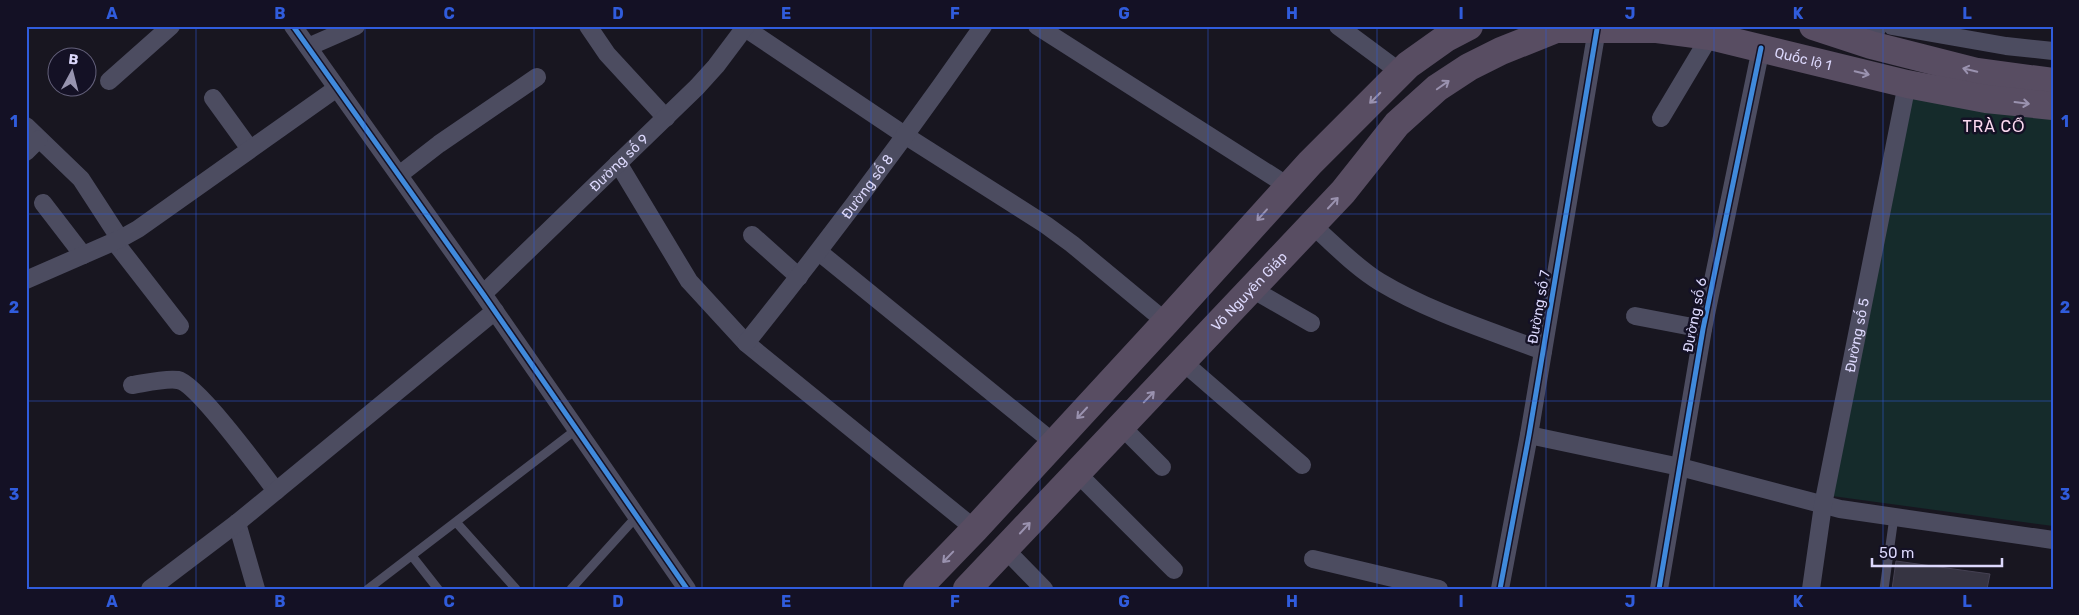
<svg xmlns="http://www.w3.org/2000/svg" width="2079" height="615" font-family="Rubik,sans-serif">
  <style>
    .green { fill: #152b2b }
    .building { fill: #363442; stroke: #454153 }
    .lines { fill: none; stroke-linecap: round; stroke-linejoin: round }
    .service { stroke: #4c4c60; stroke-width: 9 }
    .minor { stroke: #4c4c60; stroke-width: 18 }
    .trunk { stroke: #584d62; stroke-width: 28 }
    .cycleway-casing { stroke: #141125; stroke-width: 8 }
    .cycleway { stroke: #408adc; stroke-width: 5 }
    .oneway { stroke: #9a92af }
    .grid { fill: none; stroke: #305cdc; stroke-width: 1; stroke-opacity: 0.55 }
    .labels { text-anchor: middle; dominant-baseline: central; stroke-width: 5; stroke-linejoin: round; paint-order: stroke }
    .street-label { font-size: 14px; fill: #dcd8fc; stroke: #141125 }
    .quarter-label { font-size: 16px; letter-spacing: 1px; fill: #fcdaf0; stroke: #141125 }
    .neatline { fill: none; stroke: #305cdc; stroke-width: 2 }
    .grid-label { font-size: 16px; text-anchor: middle; font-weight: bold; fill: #305cdc }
  </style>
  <rect width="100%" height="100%" fill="#181620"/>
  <path class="green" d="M1912,96L2053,116V526L1832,496Z"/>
  <path class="building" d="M1896,561L1990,574L1987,589H1892Z"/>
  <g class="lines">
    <path class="service" d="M456,522L516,589
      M412,556L438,589
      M368,589L577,429
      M571,589L637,516
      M1884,589L1894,517"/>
    <g class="minor">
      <path d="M293,26L483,294L687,589"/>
      <path d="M588,26L607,54L666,118"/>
      <path d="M1037,26L1288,186"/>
      <path d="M1338,26L1400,72"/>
      <path d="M1892,26L2006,46L2053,51"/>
      <path d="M745,28L906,136L1046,225L1072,244L1166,322"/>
      <path d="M1871,45L1878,26"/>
      <path d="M308,47L356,26"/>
      <path d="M109,81L171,26"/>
      <path d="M213,98L250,149"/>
      <path d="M1661,118L1710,36"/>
      <path d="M26,126L81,179L120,239"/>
      <path d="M26,152L39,139"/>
      <path d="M618,163L689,281L746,343L975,529"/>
      <path d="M399,175L439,144L537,77"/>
      <path d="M43,203L83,255"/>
      <path d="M1312,225C1334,244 1355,267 1380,282C1430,312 1488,330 1543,351"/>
      <path d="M752,235L799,277"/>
      <path d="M114,241L180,326"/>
      <path d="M819,252L1054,443"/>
      <path d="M26,280L120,239L138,229L337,88"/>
      <path d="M1252,289L1311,323"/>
      <path id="s1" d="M483,294L697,87L716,66L746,26"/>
      <path d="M1635,316L1703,329"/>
      <path id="s2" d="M746,343C829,240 907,135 983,26"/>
      <path d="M1183,362L1302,465"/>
      <path d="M132,385C145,383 166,378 178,380C196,383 261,471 276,491"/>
      <path d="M1121,426L1162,467"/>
      <path d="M1529,435L1680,467L1840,509L2053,540"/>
      <path d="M1077,473L1174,570"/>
      <path d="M237,523L256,589"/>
      <path d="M1005,549L1044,589"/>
      <path d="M1313,559L1439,589"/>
      <path d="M150,589L237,523L495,311"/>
      <path d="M1500,589L1529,435L1597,29"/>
      <path d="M1659,589L1703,329L1761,48"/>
      <path id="s3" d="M1811,589L1823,505L1907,84"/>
    </g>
    <g class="trunk">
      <path d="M1813,26L1871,45L1977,72L2053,82"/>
      <path d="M917,589L975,529L1166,322L1310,163L1408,65L1446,38L1469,26"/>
      <path id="s4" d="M967,589L1343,192L1397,124L1437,88L1469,67L1501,51L1556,29H1657L1710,36L1907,84L1986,99L2053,106"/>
    </g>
    <g class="cycleway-casing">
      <path id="cycleway" d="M293,26L483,294L687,589
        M1500,589L1529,435L1597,29
        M1659,589L1703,329L1761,48"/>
    </g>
    <use href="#cycleway" class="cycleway"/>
  </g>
  <defs><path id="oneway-shaft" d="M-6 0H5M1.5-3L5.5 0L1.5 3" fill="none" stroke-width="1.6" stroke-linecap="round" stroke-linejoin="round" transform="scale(1.25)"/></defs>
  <g class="oneway">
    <use href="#oneway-shaft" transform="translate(1970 70) rotate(-166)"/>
    <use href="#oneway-shaft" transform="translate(1862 73) rotate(13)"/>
    <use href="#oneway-shaft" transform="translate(1443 85) rotate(-35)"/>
    <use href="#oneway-shaft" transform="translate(1375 98) rotate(135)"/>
    <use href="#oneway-shaft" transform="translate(2022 103) rotate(7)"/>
    <use href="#oneway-shaft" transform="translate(1333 203) rotate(-47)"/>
    <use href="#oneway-shaft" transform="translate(1262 215) rotate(132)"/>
    <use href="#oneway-shaft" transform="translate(1149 397) rotate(-46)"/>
    <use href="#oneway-shaft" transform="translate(1082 413) rotate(133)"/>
    <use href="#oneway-shaft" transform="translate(1025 528) rotate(-47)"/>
    <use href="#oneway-shaft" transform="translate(948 557) rotate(134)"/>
  </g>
  <path class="grid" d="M196,26V589M365,26V589M534,26V589M702,26V589M871,26V589M1040,26V589M1208,26V589M1377,26V589M1546,26V589M1714,26V589M1883,26V589M26,214H2053M26,401H2053"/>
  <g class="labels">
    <g class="street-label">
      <text stroke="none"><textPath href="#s4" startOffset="1071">Quốc lộ 1</textPath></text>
      <text stroke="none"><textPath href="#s1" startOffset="189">Đường số 9</textPath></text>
      <text stroke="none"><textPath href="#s2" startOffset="198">Đường số 8</textPath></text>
      <text stroke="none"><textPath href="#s4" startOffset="410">Võ Nguyên Giáp</textPath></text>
      <text transform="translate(1539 307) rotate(-80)">Đường số 7</text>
      <text transform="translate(1695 315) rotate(-79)">Đường số 6</text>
      <text stroke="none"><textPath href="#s3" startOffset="258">Đường số 5</textPath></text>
    </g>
    <g class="quarter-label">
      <text x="1994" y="126">TRÀ CỔ</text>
    </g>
  </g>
  <rect width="2079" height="615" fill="none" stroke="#141125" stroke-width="55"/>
  <g transform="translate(72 72) rotate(7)"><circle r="24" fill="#141125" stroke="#64617b"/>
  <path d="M0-4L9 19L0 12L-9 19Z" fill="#9794af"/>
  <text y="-8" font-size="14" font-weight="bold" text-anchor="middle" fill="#dcd8fc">B</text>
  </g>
  <path d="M1872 558v8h130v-8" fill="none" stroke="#dcd8fc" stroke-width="2.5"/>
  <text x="1879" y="558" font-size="15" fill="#dcd8fc" stroke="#141125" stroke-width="4" paint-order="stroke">50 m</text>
  <rect x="28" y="28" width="2024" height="560" class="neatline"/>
  <g class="grid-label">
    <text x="112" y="19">A</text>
    <text x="280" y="19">B</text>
    <text x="449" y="19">C</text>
    <text x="618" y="19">D</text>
    <text x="786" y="19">E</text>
    <text x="955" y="19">F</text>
    <text x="1124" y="19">G</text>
    <text x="1292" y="19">H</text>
    <text x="1461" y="19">I</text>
    <text x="1630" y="19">J</text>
    <text x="1798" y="19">K</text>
    <text x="1967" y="19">L</text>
    <text x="14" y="127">1</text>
    <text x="2065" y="127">1</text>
    <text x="14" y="313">2</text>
    <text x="2065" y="313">2</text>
    <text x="14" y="500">3</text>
    <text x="2065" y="500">3</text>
    <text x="112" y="607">A</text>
    <text x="280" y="607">B</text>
    <text x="449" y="607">C</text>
    <text x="618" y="607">D</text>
    <text x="786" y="607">E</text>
    <text x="955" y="607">F</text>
    <text x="1124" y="607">G</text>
    <text x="1292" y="607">H</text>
    <text x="1461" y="607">I</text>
    <text x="1630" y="607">J</text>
    <text x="1798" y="607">K</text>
    <text x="1967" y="607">L</text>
  </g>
</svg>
